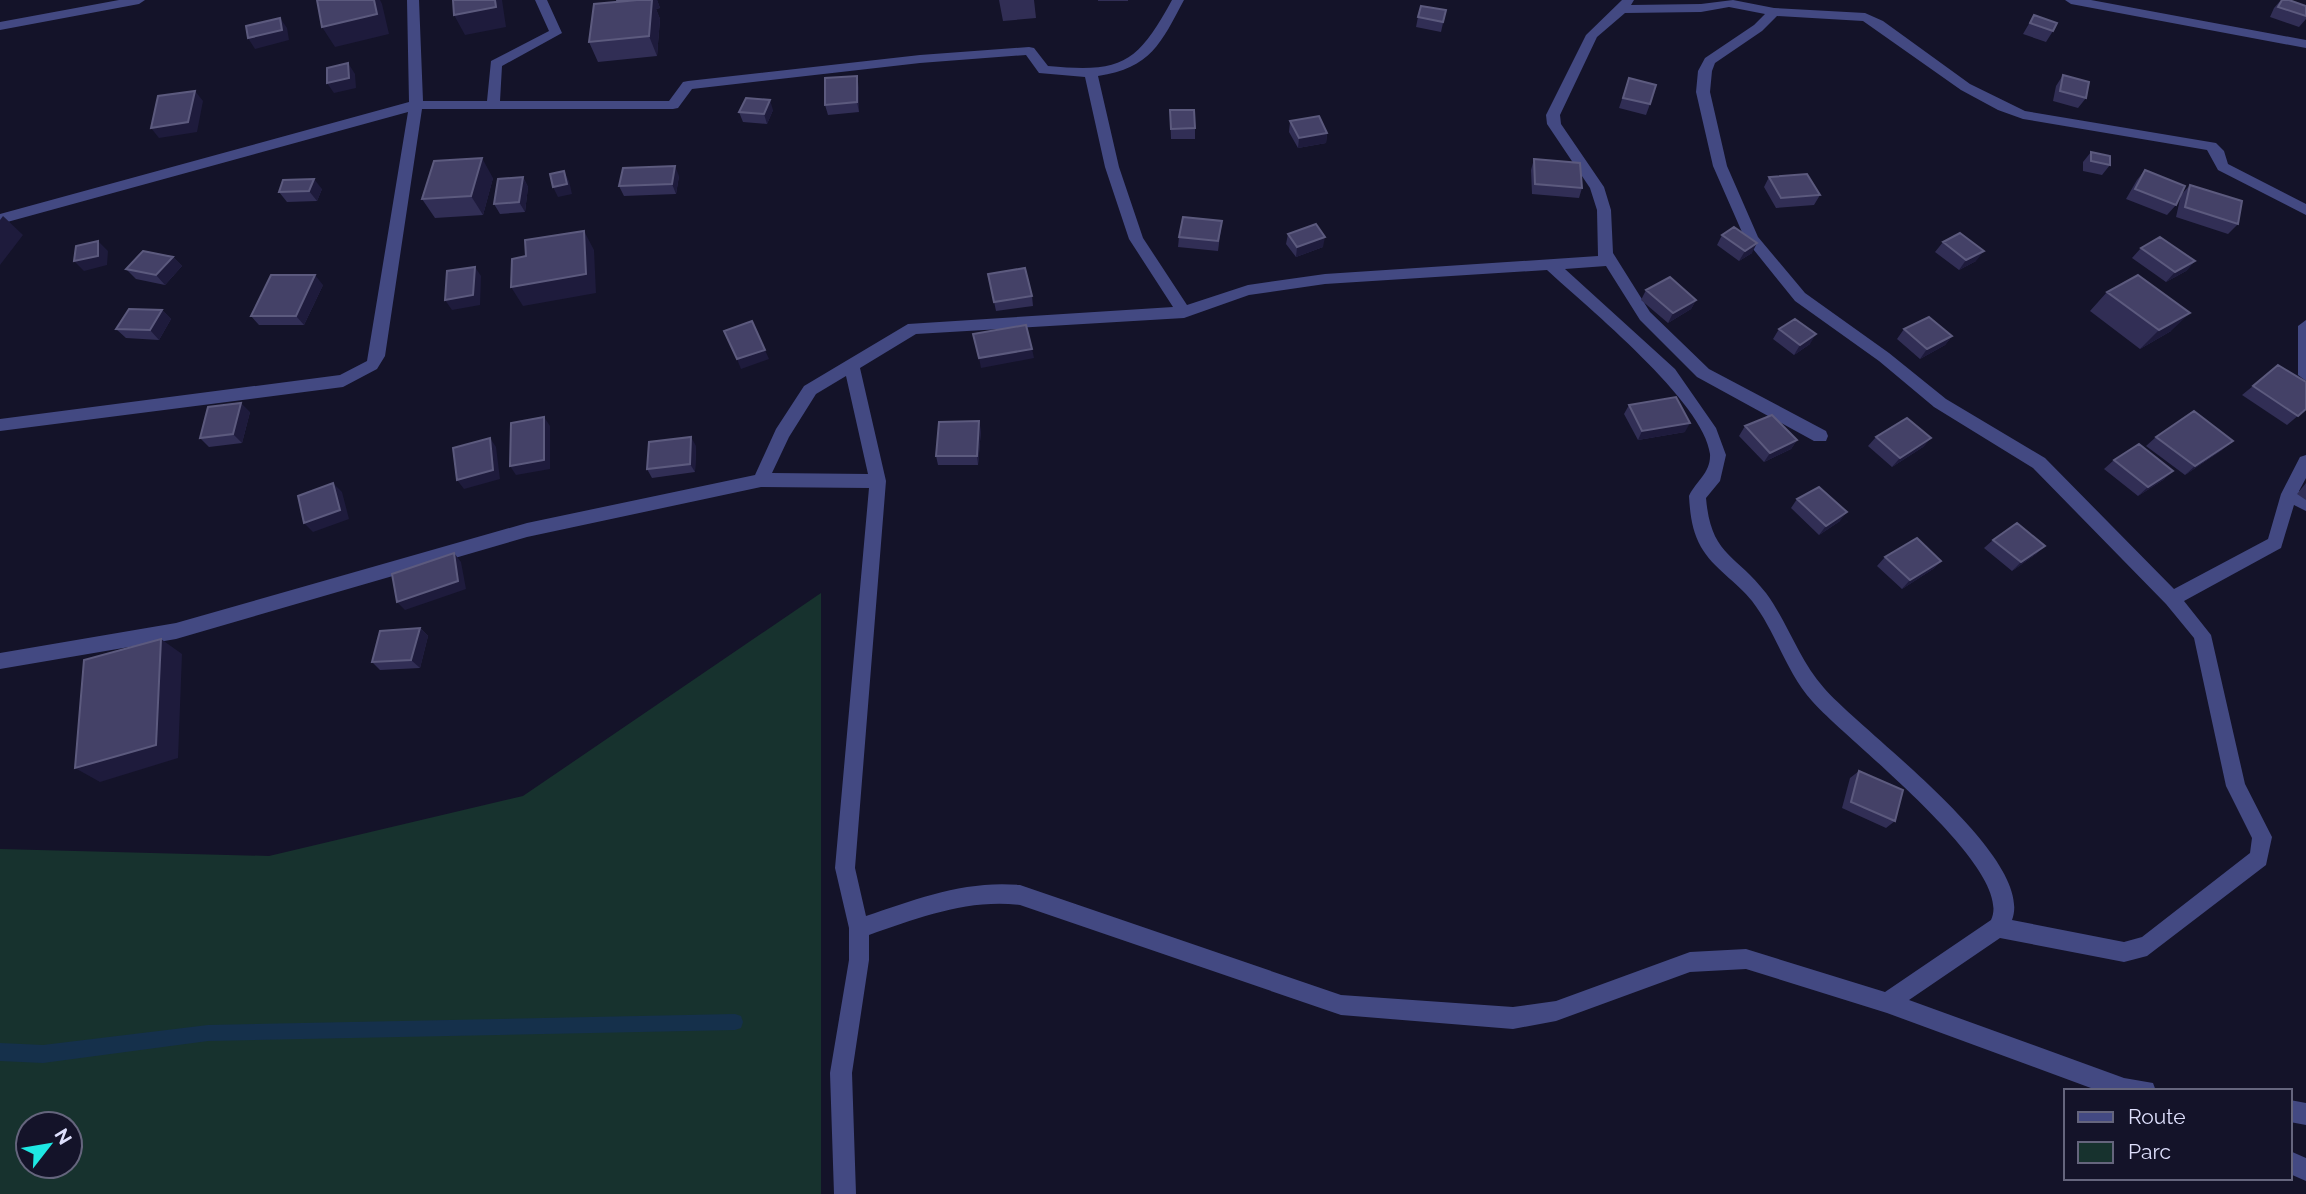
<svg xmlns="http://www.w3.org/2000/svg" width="2306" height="1194" font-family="Raleway,sans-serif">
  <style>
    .green { fill: #17322e; fill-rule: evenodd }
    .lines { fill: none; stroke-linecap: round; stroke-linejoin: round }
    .stream { fill: #15304b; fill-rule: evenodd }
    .minor { fill: #434982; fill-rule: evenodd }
    .wall { fill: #312e55 }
    .shaded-wall { fill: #1e1b3c }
    .building { fill: #444167; stroke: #5c5a7e; stroke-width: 2 }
  </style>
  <rect width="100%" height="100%" fill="#141329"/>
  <path class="green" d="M821,593V1194H0V849L269,856L523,796ZM28,1124H70V1166H28Z"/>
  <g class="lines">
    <path class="stream" d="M735,1014L741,1016L743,1022L741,1028L735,1030L208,1041L43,1063L0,1061V1043L43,1045L208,1025Z"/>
    <path class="minor" d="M119,0H145L139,4L0,30V22Z
      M407,0H419L423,101H487L491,61L549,31L535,0H547L562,33L502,66L500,101H669L683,82L688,81L920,55L1029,47L1034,48L1048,66C1122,73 1137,64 1172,0H1184C1161,43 1151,68 1098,76L1119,167L1143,238L1187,305L1248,285L1325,274L1598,256L1597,210L1590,188L1547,124L1546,115L1586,35L1622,0H1634L1631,5L1701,4L1733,0L1774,8L1865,13L1883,21L1970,84L2025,111L2216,143L2224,151L2228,164L2306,204V215L2218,170L2207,150L2023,119L1998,110L1961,90L1863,21L1777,16L1762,31L1715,63L1712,71L1710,92L1727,166L1758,237L1805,293L1889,353L1946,399L2045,458L2174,589L2268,539L2281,494L2300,457L2306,455V478L2299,491L2306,496V511L2294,505L2281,548L2184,601L2211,635L2245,784L2272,837L2266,865L2147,956L2124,962L2000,938L1909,1000L2124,1078L2153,1083L2156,1091H2099L1887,1013L1746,969L1690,972L1556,1021L1513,1029L1341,1015L1020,905C966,899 919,918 869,935V960L852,1073L856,1194H834L830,1073L849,960V928L835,868L869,488L761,487L527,537L176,639L0,669V653L176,623L527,523L755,475L776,429L804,386L908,324L1173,307L1129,239L1105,167L1085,77L1039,73L1026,55L920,63L692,89L678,108L673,109H422L385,356L377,369L343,387L0,431V419L340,375L367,361L408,112L0,224V214L409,102ZM1729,7L1765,14L1754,25L1705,58L1698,71L1696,92L1713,166L1745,239L1795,301L1879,361L1934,407L2033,468L2166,604L2194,638L2226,786L2252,838L2250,853L2142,937L2124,942L2012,920C2036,857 1862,732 1824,688C1799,660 1788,623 1766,593C1735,553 1711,556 1706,498L1720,481L1726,455L1716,428L1675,369L1565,269L1606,266L1640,320L1697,377L1814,441H1826L1828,436L1826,431L1709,369L1650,312L1613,253L1611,210L1604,187L1561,124L1560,115L1597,37L1625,13L1701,12ZM1547,270C1586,306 1705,403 1710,454C1711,473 1696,481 1689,496C1690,514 1692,531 1701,547C1713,568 1737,582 1752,601C1776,632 1786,672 1812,701C1845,739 2016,869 1991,920L1885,992L1746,949L1690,952L1556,1001L1513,1007L1341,995L1020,885C965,880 917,899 866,916L855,868L886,481L860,368L916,334L1184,318L1249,295L1325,284ZM846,376L868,474L772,473L789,437L816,394Z
      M2065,0H2091L2306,40V48L2071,4Z
      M2306,320V381L2298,375V326Z
      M2290,1100L2306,1103V1125L2290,1122Z
      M2290,1151L2306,1158V1181L2290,1174Z"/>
  </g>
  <path class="wall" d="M616,0H657L660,8L656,9L660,19L657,56L598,62L589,42L617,2Z
    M999,0H1034L1036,18L1003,21Z
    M1098,0H1128V1H1098Z
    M2281,0H2289L2306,6V19L2299,27L2270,17L2274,8Z
    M1446,10L1441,32L1416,27L1418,17Z
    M2034,15L2053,31L2046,42L2023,34Z
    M2063,75L2086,98L2078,108L2053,101L2056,86Z
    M1629,78L1650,104L1646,115L1619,108Z
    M859,87V112L828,115L825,105Z
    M773,110L767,124L743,122L739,112Z
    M1170,110L1195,128V139H1171Z
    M1290,121L1327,133L1326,143L1298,148L1289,132Z
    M2091,152L2110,165L2102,175L2083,171V162Z
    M1534,159L1582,188L1579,198L1532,194L1531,170Z
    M2145,170L2176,205L2167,215L2126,199L2137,180Z
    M679,176L676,194L624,196L619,186Z
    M523,177L528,187L525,212L500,214L494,204Z
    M1769,177L1820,195L1814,205L1776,208L1764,187Z
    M493,178L483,215L435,218L422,199Z
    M2190,185L2238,224L2228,234L2176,217L2181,195Z
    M322,189L317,201L287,202L279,192Z
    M1222,221L1218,251L1178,247L1179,237Z
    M1288,234L1323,247L1296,257L1286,244Z
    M1722,235L1752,253L1739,261L1717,245Z
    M1943,242L1976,261L1959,270L1935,252Z
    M2141,248L2195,261L2186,271L2166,282L2132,258Z
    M173,257L182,266L165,285L136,279L126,269Z
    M990,283L1032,296L1033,306L996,311Z
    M323,285L304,325H259L251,316Z
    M1646,290L1696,300L1691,309L1668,323L1641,300Z
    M2107,292L2171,331L2140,349L2090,311Z
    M162,310L171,319L159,340L126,338L116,329Z
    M1779,329L1810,344L1794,355L1773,339Z
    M1904,329L1952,336L1945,345L1920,359L1897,339Z
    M2253,386L2306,409L2287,425L2242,395Z
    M1629,405L1685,432L1638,440L1624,414Z
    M250,412L242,443L209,447L200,438Z
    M1745,426L1797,440L1791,449L1764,462L1739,436Z
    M981,430L978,465H938L936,456Z
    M1876,437L1931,438L1923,447L1892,467L1868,446Z
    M2156,437L2233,441L2222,450L2185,475L2146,446Z
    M696,446L695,472L652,478L647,469Z
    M2114,460L2173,471L2163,480L2138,496L2104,469Z
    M2306,483V500L2297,494Z
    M1797,499L1840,521L1819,535L1791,508Z
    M1993,540L2045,546L2036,554L2012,571L1984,548Z
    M1885,557L1941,561L1933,569L1902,589L1877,566Z
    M420,628L428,636L420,668L380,670L372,662Z
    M1859,771L1895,821L1886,828L1842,808L1850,778Z"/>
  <path class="shaded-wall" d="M374,0H380L382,4L389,34L335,47L322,27Z
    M495,0H502L506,27L465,35L454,15Z
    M648,0H657L660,8L656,9L660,19L657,56L649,36Z
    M280,18L287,28L289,40L255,49L248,38Z
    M348,63L355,74L356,88L334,93L327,83Z
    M857,76L859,87V112L857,102Z
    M195,91L203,101L197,132L159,138L151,128Z
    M770,100L773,110L767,124L764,114Z
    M1327,133L1326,143L1298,148L1299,138Z
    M482,158L493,178L483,215L471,196Z
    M675,166L679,176L676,194L672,184Z
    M564,171L569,181L572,194L558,197L553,187Z
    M523,177L528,187L525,212L519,202Z
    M314,179L322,189L317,201L309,191Z
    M3,216L23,235L0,265V220Z
    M584,231L594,250L596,293L523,306L511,287Z
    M1325,237L1323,247L1296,257L1297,247Z
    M98,241L108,251L107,265L84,271L74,261Z
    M1757,243L1752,253L1739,261L1745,251Z
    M1984,251L1976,261L1959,270L1966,260Z
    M173,257L182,266L165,285L156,275Z
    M2195,261L2186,271L2166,282L2175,272Z
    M475,267L481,276L480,305L452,310L445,300Z
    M315,275L323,285L304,325L296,316Z
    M1696,300L1691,309L1668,323L1673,313Z
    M162,310L171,319L159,340L150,330Z
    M2190,313L2171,331L2140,349L2159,330Z
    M1816,334L1810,344L1794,355L1800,345Z
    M1952,336L1945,345L1920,359L1927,349Z
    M1032,349L1034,358L981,368L979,358Z
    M765,350L769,359L741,369L737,359Z
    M241,403L250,412L242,443L233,434Z
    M544,417L550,426V469L516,475L510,466Z
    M979,421L981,430L978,465L977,456Z
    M1690,423L1685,432L1638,440L1642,431Z
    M691,437L696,446L695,472L690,464Z
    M490,438L496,447L500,479L464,489L457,480Z
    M1931,438L1923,447L1892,467L1900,458Z
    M1797,440L1791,449L1764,462L1770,453Z
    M2233,441L2222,450L2185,475L2195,466Z
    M2173,471L2163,480L2138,496L2148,487Z
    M333,483L342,492L349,519L313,532L304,523Z
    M1847,512L1840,521L1819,535L1826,526Z
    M2045,546L2036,554L2012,571L2021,562Z
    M454,553L461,562L466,589L405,610L397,602Z
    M1941,561L1933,569L1902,589L1910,580Z
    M420,628L428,636L420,668L411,660Z
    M161,639L182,654L178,758L100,782L75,768Z"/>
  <path class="building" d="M317,0H374L377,14L322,27Z
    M453,0H495L496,7L454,15Z
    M617,0H637L618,2Z
    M637,0H652L649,36L589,42L594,4Z
    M2282,0H2289L2306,6V16L2278,7Z
    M1421,6L1446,10L1443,22L1418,17Z
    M2034,15L2057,23L2053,31L2030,23Z
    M280,18L282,30L248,38L246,26Z
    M348,63L349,78L327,83V68Z
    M2063,75L2089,82L2086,98L2060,91Z
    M857,76V102L825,105V78Z
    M1629,78L1656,85L1650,104L1623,98Z
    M195,91L188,122L151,128L158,96Z
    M746,98L770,100L764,114L739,112Z
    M1170,110H1194L1195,128L1171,129Z
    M1319,116L1327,133L1299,138L1290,121Z
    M2091,152L2110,156V165L2091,161Z
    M482,158L471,196L422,199L434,161Z
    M1534,159L1580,163L1582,188L1535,184Z
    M675,166L672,184L619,186L623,168Z
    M2145,170L2185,186L2176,205L2135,189Z
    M564,171L567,184L553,187L550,174Z
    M1807,174L1820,195L1781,198L1769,177Z
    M523,177L519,202L494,204L498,179Z
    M314,179L309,191L279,192L283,180Z
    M2190,185L2242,201L2238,224L2185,207Z
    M1183,217L1222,221L1218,241L1179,237Z
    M1316,224L1325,237L1297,247L1288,234Z
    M1734,227L1757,243L1745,251L1722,235Z
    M584,231L586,274L511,287L512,259L526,256L525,240Z
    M1960,233L1984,251L1966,260L1943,242Z
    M2160,237L2195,261L2175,272L2141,248Z
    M98,241V256L74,261L76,246Z
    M143,251L173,257L156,275L126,269Z
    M475,267L473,295L445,300L447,271Z
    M1025,268L1032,296L994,302L988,274Z
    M271,275H315L296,316H251Z
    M2138,275L2190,313L2159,330L2107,292Z
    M1670,277L1696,300L1673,313L1646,290Z
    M129,309L162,310L150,330L116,329Z
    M1929,317L1952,336L1927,349L1904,329Z
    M1795,319L1816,334L1800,345L1779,329Z
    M752,321L765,350L737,359L724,331Z
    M1026,325L1032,349L979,358L973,334Z
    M2278,365L2306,382V409L2298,416L2253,386Z
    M1676,397L1690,423L1642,431L1629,405Z
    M241,403L233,434L200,438L208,407Z
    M2194,411L2233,441L2195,466L2156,437Z
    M1772,415L1797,440L1770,453L1745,426Z
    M544,417V460L510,466L511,423Z
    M1907,418L1931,438L1900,458L1876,437Z
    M979,421L977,456H936L939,422Z
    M691,437L690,464L647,469L649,442Z
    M490,438L493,470L457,480L453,448Z
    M2139,444L2173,471L2148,487L2114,460Z
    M333,483L340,510L304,523L298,496Z
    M1819,487L1847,512L1826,526L1797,499Z
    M2017,523L2045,546L2021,562L1993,540Z
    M1917,538L1941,561L1910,580L1885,557Z
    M454,553L458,581L397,602L392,574Z
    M420,628L411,660L372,662L380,631Z
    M161,639L156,745L75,768L84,660Z
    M1859,771L1903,790L1895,821L1851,802Z"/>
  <rect x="2064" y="1089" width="228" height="91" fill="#141329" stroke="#65657d" stroke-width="2"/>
  <rect x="2078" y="1112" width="35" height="10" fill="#434982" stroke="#65657d" stroke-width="2"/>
  <text x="2128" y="1124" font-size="21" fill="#dedffc">Route</text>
  <rect x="2078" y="1142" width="35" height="21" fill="#17322e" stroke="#65657d" stroke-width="2"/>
  <text x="2128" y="1159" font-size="21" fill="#dedffc">Parc</text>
  <g transform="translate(49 1145) rotate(59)"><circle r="33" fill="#141329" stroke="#65657d" stroke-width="2"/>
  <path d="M0-5L12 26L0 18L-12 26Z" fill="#1ee8e3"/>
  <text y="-10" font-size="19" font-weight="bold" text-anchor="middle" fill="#dedffc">N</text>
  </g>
</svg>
